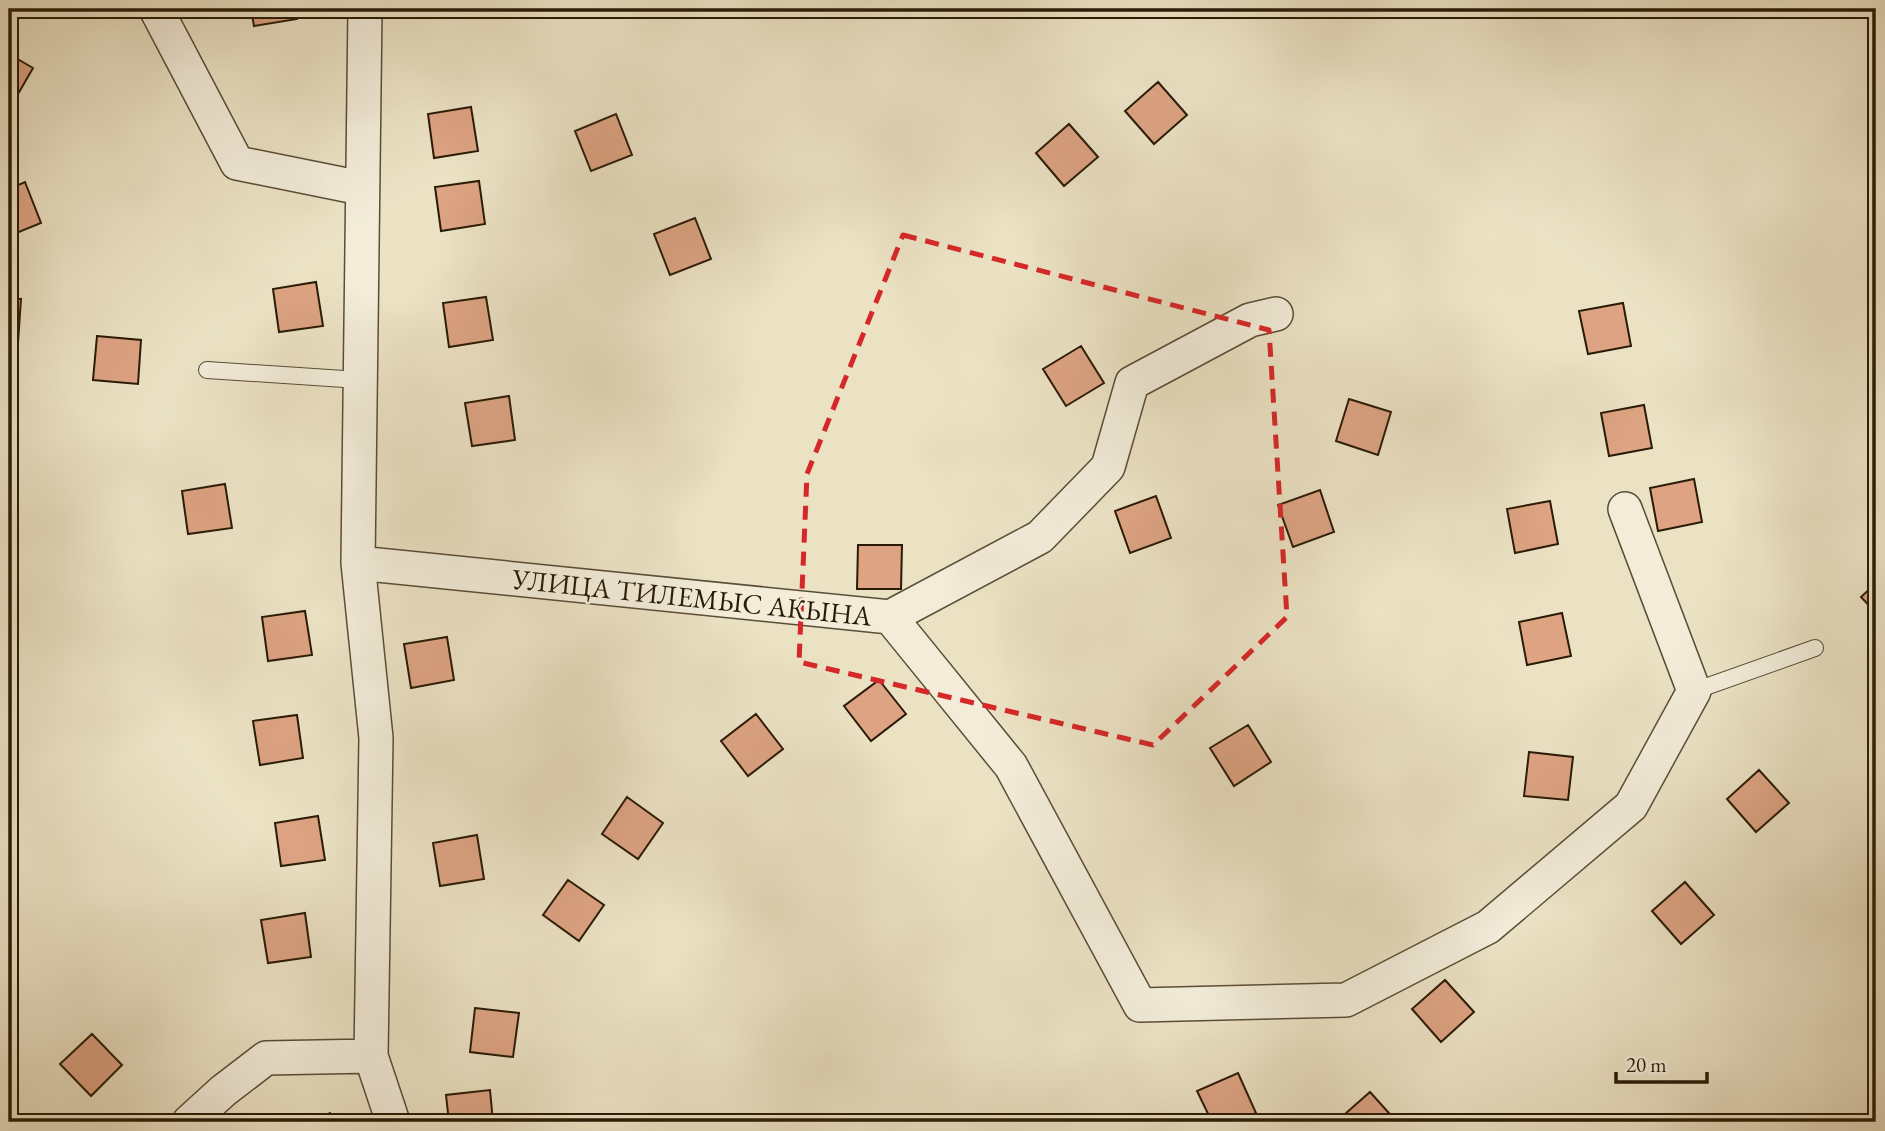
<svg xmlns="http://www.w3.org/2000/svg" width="1885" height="1131" font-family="'EB Garamond',serif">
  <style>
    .building { fill: #dda383; stroke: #2a1b06; stroke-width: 2 }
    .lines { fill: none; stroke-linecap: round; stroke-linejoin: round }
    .lane-casing { stroke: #5a4d36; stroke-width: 18 }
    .street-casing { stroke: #5a4d36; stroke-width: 36 }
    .lane { stroke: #f2ecd9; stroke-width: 16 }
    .street { stroke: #f2ecd9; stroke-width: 33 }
    .marked { fill: none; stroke: #d62828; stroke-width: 5; stroke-dasharray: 14 9; stroke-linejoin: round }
    .labels { text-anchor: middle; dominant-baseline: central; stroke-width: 5; stroke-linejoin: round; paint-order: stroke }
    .street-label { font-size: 28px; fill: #2a1b06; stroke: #f2ecd9 }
  </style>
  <rect width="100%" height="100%" fill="#ebe2c4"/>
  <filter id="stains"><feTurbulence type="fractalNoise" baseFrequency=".00286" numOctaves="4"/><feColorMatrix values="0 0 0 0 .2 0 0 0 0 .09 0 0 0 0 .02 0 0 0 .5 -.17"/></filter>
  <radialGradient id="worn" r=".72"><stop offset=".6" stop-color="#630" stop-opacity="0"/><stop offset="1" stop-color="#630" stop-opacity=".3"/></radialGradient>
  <path class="building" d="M251,9H296L297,19L254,26Z
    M9,54L33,68L11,106L9,104Z
    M1158,82L1187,115L1154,144L1125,111Z
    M471,107L478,151L434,158L428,114Z
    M616,114L632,155L591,171L575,131Z
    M1069,124L1098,157L1064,186L1036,153Z
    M479,181L485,224L441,231L435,187Z
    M25,182L41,223L9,236V189Z
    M695,218L711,259L670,275L654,234Z
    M316,282L323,326L279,332L273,289Z
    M486,297L493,340L449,347L443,303Z
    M9,298L21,299L18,343L9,342Z
    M1623,303L1631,346L1588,354L1579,311Z
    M97,336L141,340L138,384L93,380Z
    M1081,346L1104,383L1066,406L1043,369Z
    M509,396L515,440L472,446L465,403Z
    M1349,399L1391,412L1378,455L1336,441Z
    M1644,405L1652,448L1609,456L1601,413Z
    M1694,479L1702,522L1658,531L1650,488Z
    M225,484L232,528L188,534L182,491Z
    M1320,490L1334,532L1293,547L1278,505Z
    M1156,496L1171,538L1130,553L1115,511Z
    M1550,501L1558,544L1515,553L1507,509Z
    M858,545H902L901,589H857Z
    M1876,583V613L1861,597Z
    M305,611L312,655L268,661L262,617Z
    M1562,613L1571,656L1527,665L1519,622Z
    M447,637L454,680L411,688L404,644Z
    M879,680L906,714L871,741L844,706Z
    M756,714L783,749L748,776L721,741Z
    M297,715L303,758L260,765L253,721Z
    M1248,725L1271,762L1234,786L1210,748Z
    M1529,752L1573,757L1568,800L1524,796Z
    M1759,770L1789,803L1756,832L1727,799Z
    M627,797L663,823L638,859L602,834Z
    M318,816L325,860L281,866L275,823Z
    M477,835L484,879L440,886L433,843Z
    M568,880L604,905L579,941L543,915Z
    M1685,882L1714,915L1681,944L1652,911Z
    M305,913L311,957L268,963L261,920Z
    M1445,980L1474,1012L1441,1042L1412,1009Z
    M475,1008L519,1013L513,1057L470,1052Z
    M92,1034L122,1065L91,1096L60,1064Z
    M1238,1073L1256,1113L1236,1122H1212L1197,1091Z
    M490,1090L493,1122H449L446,1095Z
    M1370,1092L1397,1122H1338L1337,1121Z
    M330,1113L335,1122H313Z"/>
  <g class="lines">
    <g class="lane-casing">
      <path id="lane" d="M207,370L359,380
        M1694,691L1815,648"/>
    </g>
    <g class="street-casing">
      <path id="street" d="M156,9L237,163L361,188
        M365,9L358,563L376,738L371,1056L393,1122
        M358,563L890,617L1040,537L1108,467L1132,383L1250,320L1276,314
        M890,617L1011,766L1140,1005L1346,1000L1488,927L1631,806L1694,691L1625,509
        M189,1122L223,1091L266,1058L371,1056"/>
    </g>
    <use href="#lane" class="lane"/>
    <use href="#street" class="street"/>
  </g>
  <path class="marked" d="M903,235L1269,330L1287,617L1153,745L799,662L807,474Z"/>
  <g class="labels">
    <g class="street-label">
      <text transform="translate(692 597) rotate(6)">УЛИЦА ТИЛЕМЫС АКЫНА</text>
    </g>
  </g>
  <rect width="1885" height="1131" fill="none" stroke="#ebe2c4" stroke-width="35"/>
  <rect x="10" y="10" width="1864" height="1110" fill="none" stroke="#2a1b06" stroke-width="3.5"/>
  <rect x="18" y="18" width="1850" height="1096" fill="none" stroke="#2a1b06" stroke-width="2"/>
  <path d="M1616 1072v10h91v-10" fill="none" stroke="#2a1b06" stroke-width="3.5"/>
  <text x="1626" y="1072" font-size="21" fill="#2a1b06" stroke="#f2ecd9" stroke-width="5" paint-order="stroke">20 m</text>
  <rect width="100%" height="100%" filter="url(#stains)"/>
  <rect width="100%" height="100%" fill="url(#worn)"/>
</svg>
